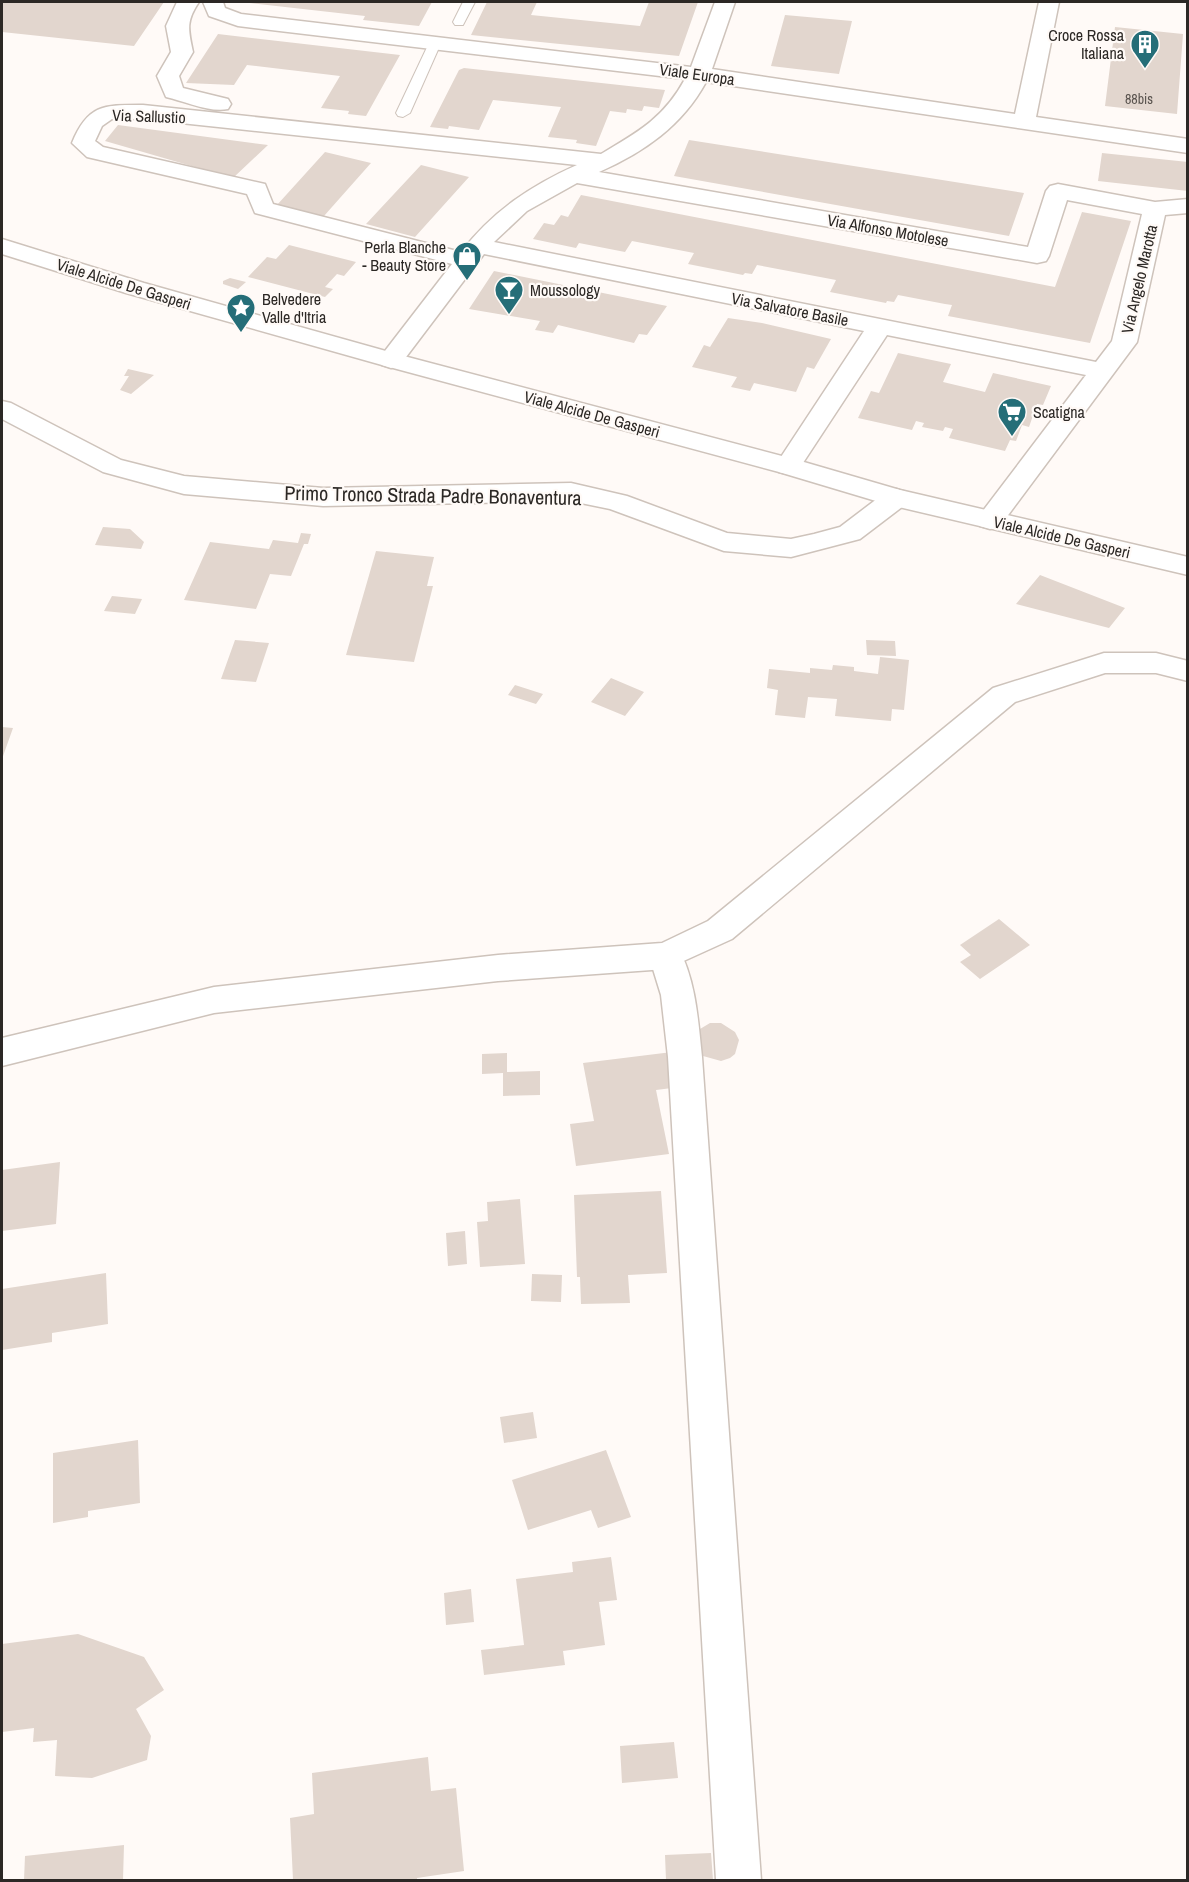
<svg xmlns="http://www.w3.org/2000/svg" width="1189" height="1882" font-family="'Archivo Narrow',sans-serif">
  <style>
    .building { fill: #e2d6ce }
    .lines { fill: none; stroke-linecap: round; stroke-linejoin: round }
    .lane-casing { stroke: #cec3bb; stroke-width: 2 }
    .street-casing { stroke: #cec3bb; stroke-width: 3 }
    .secondary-casing { stroke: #cec3bb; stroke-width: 3 }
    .primary-casing { stroke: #cec3bb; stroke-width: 3 }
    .lane { fill: #fff; fill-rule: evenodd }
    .street { fill: #fff; fill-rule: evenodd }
    .secondary { fill: #fff; fill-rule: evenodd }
    .primary { fill: #fff; fill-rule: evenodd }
    .labels { text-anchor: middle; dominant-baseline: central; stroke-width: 4.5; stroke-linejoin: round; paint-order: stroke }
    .far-number-label { font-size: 14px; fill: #5a544f }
    .far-poi-label { font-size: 16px; fill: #2c2825; stroke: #fffaf7; text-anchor: start }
    .far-street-label { font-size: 16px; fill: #2c2825; stroke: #fffaf7 }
    .street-label { font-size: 20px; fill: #2c2825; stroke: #fffaf7 }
  </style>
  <rect width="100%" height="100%" fill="#fffaf7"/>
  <path class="building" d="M2,2H164L134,46L2,32Z
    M241,2H432L419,26L363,20L365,16Z
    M487,2H537L531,15L640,26L649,2H698L679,56L471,35Z
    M785,15L852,21L839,74L771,66Z
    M1115,27L1183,34L1177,114L1105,106Z
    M218,34L400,55L366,116L348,114L349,111L321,108L340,76L247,65L234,85L186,83Z
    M464,68L665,90L659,108L644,106L642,111L627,109L626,113L610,111L596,146L576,143L577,140L548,137L561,107L493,100L479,130L449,126L448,129L430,127L459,70Z
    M118,125L268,145L233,178L105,141Z
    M689,140L1024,193L1009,236L674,176Z
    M325,152L371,163L324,216L277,205Z
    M1102,153L1188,162V191L1098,181Z
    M421,165L469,177L415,237L366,224Z
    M581,195L1055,287L1082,212L1131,221L1090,343L948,316L952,305L945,304L898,295L894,302L887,301L886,303L830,292L836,280L757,265L752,274L745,273L743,275L688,264L694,253L632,241L625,252L579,243L576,248L533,239L544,223L554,225L561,215L568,217Z
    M289,245L356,262L344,276L337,274L325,287L333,289L325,297L248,277L267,257L276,259Z
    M494,271L667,306L647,335L639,334L634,343L558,325L553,333L535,330L540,321L469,309Z
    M230,278L246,282L238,289L223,284V281Z
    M728,318L762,323L831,339L814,369L807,367L796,392L754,383L750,391L731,387L737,377L692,367L704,345L710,347Z
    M898,353L951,364L943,382L985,392L993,373L1051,386L1043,405L1037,404L1029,427L1022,425L1016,441L1010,440L1005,451L949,438L953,429L945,427L943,431L922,427L924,423L916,421L912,430L858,418L871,391L879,393Z
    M128,369L154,375L131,394L120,390L129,376H124Z
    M103,527L130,529L144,542L141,549L95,545Z
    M301,533L311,534L308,544H304L291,576L270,574L256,609L184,600L210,542L269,549L273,540L298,543Z
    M376,551L434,557L427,586H433L414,662L346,655Z
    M1040,575L1125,608L1109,628L1016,604Z
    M112,596L142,599L135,614L104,611Z
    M235,640L269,643L256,682L221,679Z
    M866,640L895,641L896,656L867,655Z
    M880,657L909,660L904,710L892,709L891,721L835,716L837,699L808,697L805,718L775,715L778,690L767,688L769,669L810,673V668L832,670L833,665L854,667V671L878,674Z
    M611,678L644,692L625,716L591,702Z
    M515,685L543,694L536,704L508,695Z
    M2,727L13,728L2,759Z
    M999,919L1030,945L980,979L960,962L971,955L960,945Z
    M710,1023H721L735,1032L739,1040L735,1054L730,1058L721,1061L703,1056L696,1043L695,1032Z
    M672,1052L680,1087L656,1090L669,1154L576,1166L570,1124L594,1121L583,1063Z
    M507,1053V1072L540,1071V1095L503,1096V1073L482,1074V1054Z
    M60,1162L56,1224L2,1231V1170Z
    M661,1191L667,1273L628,1275L630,1303L581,1304L580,1277H577L574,1195Z
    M520,1199L525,1264L480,1267L477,1222L488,1221L487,1202Z
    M465,1231L467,1264L448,1266L446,1233Z
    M106,1273L108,1324L52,1333V1342L2,1350V1289Z
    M532,1274L562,1275L561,1302L531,1301Z
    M533,1412L537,1438L504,1443L500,1417Z
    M138,1440L140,1503L88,1511V1517L53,1523V1453Z
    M606,1450L631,1517L598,1528L591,1510L528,1530L512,1480Z
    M611,1557L617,1600L599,1602L605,1645L563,1651L565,1665L484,1675L481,1650L524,1645L516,1579L573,1572L572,1562Z
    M471,1589L474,1622L446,1625L444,1593Z
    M78,1634L144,1657L164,1690L136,1709L151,1736L147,1760L92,1778L55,1776L57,1740L33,1742L34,1728L2,1732V1644Z
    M674,1742L678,1778L622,1783L620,1746Z
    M428,1757L431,1791L456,1788L464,1871L417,1878V1880H293L290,1818L314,1814L312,1773Z
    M124,1845L123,1880H24L25,1856Z
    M711,1853L713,1880H666L665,1855Z"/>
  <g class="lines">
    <g class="lane-casing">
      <path id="lane" d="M463,2H475L463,25H455L453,22Z
        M435,39L441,43L410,113L403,117L398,116L396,113L429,43Z"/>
    </g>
    <g class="street-casing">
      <path id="street" d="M177,2H199C186,21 188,29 193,52L179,76L183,88L228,99L231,104L228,109C210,113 184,101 166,97L157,76L171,52L166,26Z
        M203,2H223L225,8L241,14L691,67L715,2H735L712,69L1015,114L1039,2H1059L1036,117L1188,139V153L706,82C682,126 644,152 599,172L1028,247L1046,191L1050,186L1058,184L1155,202L1188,199V213L1165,215L1137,342L1000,526L990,529L980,526L976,520L1086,375L887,335L797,472L788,474L779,472L775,466L864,331L484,254L400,365L391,368L382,365L378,360L452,264L255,213L247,194L87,157L72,143C88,104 104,105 143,105L601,154C638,132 664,118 685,79L238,26L209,16ZM112,119H143L577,165C530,186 493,211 461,252L273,204L265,184L103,147L95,141L102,126ZM577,183L1037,263L1046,261L1049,256L1067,200L1142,214L1112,341L1096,362L494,242L527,211Z
        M2,401L11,403L121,460L184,476L323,488L571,483L627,496L727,533L791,539L814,534L840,527L886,492L896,489L906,492L910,498L906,504L860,539L791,557L724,551L610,509L571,501L323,506L184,494L103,472L2,419Z
        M666,943L678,947C696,981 698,1020 702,1057L761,1880H716L668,1057L661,995L649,956L654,947Z"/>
    </g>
    <g class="secondary-casing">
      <path id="secondary" d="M1104,653H1156L1188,661V681L1156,673H1105L1015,702L732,939L666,969L498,981L214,1013L2,1066V1038L214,987L498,955L662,943L708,921L993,688Z"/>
    </g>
    <g class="primary-casing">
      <path id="primary" d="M2,239L144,283L400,355L797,460L900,490L1188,557V575L886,504L779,472L382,365L126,293L2,254Z"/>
    </g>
    <use href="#lane" class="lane"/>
    <use href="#street" class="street"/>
    <use href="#secondary" class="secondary"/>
    <use href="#primary" class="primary"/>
  </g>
  <defs>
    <g id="building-pin" transform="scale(1.5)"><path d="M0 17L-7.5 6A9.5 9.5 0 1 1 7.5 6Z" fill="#256e78" stroke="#fffaf7"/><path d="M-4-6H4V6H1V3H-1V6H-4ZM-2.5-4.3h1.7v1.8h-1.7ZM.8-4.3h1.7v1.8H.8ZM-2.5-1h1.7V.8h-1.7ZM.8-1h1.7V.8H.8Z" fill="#fff"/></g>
    <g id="shop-pin" transform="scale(1.5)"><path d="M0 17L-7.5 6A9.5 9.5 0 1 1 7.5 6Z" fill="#256e78" stroke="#fffaf7"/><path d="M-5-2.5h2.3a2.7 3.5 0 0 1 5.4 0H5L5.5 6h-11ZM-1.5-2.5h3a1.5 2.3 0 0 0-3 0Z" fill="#fff"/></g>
    <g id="bar-pin" transform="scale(1.5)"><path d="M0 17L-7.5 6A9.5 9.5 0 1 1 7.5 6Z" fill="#256e78" stroke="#fffaf7"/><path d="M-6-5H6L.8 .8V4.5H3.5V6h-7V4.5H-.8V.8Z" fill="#fff"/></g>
    <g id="sight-pin" transform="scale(1.5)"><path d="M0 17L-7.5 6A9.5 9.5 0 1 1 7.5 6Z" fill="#256e78" stroke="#fffaf7"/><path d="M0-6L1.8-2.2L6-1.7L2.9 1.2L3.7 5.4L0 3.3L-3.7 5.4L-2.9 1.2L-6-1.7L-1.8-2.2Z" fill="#fff"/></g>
    <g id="supermarket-pin" transform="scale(1.5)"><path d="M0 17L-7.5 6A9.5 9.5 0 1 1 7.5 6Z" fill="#256e78" stroke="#fffaf7"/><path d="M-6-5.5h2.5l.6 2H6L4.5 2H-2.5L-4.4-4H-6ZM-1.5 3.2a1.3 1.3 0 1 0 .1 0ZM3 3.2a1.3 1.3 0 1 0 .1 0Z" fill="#fff"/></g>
  </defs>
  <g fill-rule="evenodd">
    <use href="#building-pin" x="1145" y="44"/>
    <use href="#shop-pin" x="467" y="256"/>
    <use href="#bar-pin" x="509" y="290"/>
    <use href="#sight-pin" x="241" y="308"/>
    <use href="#supermarket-pin" x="1012" y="412"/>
  </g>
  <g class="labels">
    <g class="far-number-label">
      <text x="1139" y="99">88bis</text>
    </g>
    <g class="far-poi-label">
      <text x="1124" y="35" text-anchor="end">Croce Rossa<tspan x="1124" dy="18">Italiana</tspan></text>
      <text x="446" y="247" text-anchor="end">Perla Blanche<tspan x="446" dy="18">- Beauty Store</tspan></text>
      <text x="530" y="290">Moussology</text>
      <text x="262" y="299">Belvedere<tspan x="262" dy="18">Valle d'Itria</tspan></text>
      <text x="1033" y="412">Scatigna</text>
    </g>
    <g class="far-street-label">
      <text transform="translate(697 74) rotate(8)">Viale Europa</text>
      <text transform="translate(149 116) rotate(2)">Via Sallustio</text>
      <text transform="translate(888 230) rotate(10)">Via Alfonso Motolese</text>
      <text transform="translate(1139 279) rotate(-77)">Via Angelo Marotta</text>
      <text transform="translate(124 284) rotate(17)">Viale Alcide De Gasperi</text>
      <text transform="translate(790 309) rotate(11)">Via Salvatore Basile</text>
      <text transform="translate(592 414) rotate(15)">Viale Alcide De Gasperi</text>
      <text transform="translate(1062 537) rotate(13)">Viale Alcide De Gasperi</text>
    </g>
    <g class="street-label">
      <text transform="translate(433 495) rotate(1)">Primo Tronco Strada Padre Bonaventura</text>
    </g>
  </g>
  <rect width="1189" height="1882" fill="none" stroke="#2c2825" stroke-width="6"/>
</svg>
